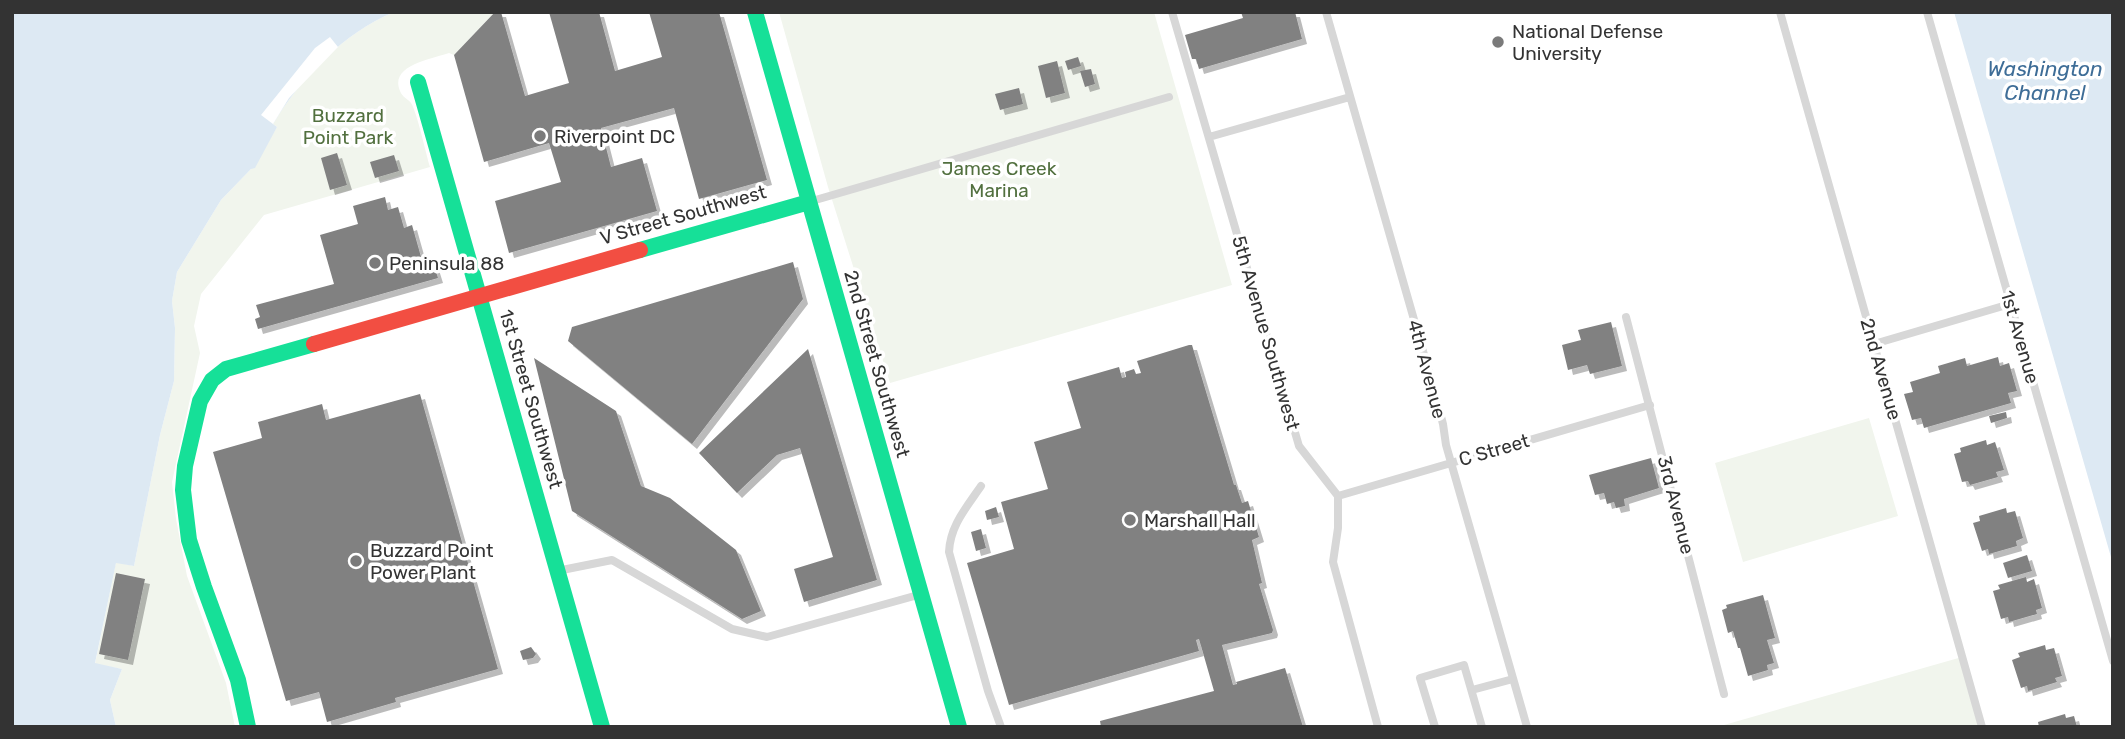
<svg xmlns="http://www.w3.org/2000/svg" width="2125" height="739" font-family="Rubik,sans-serif">
  <style>
    .green { fill: #f1f5ed }
    .water { fill: #dde9f3 }
    .pier { fill: #fff }
    .building { fill: #818181; filter: url(#shadow) }
    .lines { fill: none; stroke-linecap: round; stroke-linejoin: round }
    .lane { stroke: #d7d7d7; stroke-width: 8 }
    .fast { stroke: #16e098; stroke-width: 16 }
    .jam { stroke: #f24e42; stroke-width: 16 }
    .poi-dot { fill: #7a7a7a; stroke: #fff; stroke-width: 2.5 }
    .labels { text-anchor: middle; dominant-baseline: central; stroke-width: 7; stroke-linejoin: round; paint-order: stroke }
    .poi-label { font-size: 19px; fill: #333; stroke: #fff; text-anchor: start }
    .park-label { font-size: 19px; fill: #52703f; stroke: #fff }
    .street-label { font-size: 19px; fill: #333; stroke: #fff }
    .water-label { font-size: 21px; font-style: italic; fill: #3e6d97; stroke: #fff }
  </style>
  <defs>
    <filter id="shadow"><feDropShadow dx="5" dy="5" stdDeviation="0" flood-color="#0004"/></filter>
  </defs>
  <rect width="100%" height="100%" fill="#fff"/>
  <path class="green" d="M394,12H495L454,55L449,53C432,59 389,65 400,91C402,97 408,99 411,103C417,112 426,154 430,167L264,215L201,294L194,326L200,353L172,482L176,519L187,576L226,683L235,727H116L110,700L122,669L95,664L116,562L134,566L160,435L174,381L175,328L172,301L177,272L221,200L251,169L277,127L273,124C301,78 343,33 394,12Z
    M779,12H1154L1232,285L890,383L828,187Z
    M1869,418L1898,516L1743,562L1715,463Z
    M1962,657L1982,727H1717Z"/>
  <path class="water" d="M12,12H394C343,33 301,78 273,124L277,127L255,168L251,169L221,200L177,272L172,301L175,328L174,381L160,435L134,566L116,563L95,663L122,669L110,700L116,727H12Z
    M1954,12H2113V564Z"/>
  <path class="pier" d="M330,37L338,47L289,98L273,124L261,115L315,48Z"/>
  <path class="building" d="M495,12H501L525,96L569,83L549,12H599L615,71L662,57L649,12H719L767,180L699,199L674,108L601,128L611,167L642,158L657,211L509,253L495,201L561,182L549,143L484,162L454,55Z
    M1241,12H1295L1302,39L1199,69L1196,59H1192L1185,35L1243,18Z
    M1078,57L1081,66L1068,70L1065,61Z
    M1057,61L1065,93L1046,98L1038,66Z
    M1091,69L1095,84L1085,87L1080,71Z
    M1019,88L1023,104L1000,110L995,94Z
    M337,153L347,185L330,190L321,158Z
    M394,155L399,171L375,178L370,162Z
    M385,197L388,210L398,207L404,228L412,225L423,264L433,262L438,278L258,329L255,319L260,317L256,305L334,284L320,235L358,224L353,206Z
    M793,262L803,299L692,444L568,341L572,327Z
    M1611,322L1622,366L1590,374L1587,365L1568,370L1562,345L1581,340L1578,330Z
    M1189,345H1192L1234,485H1236L1242,503L1248,501L1259,537L1252,540L1262,583L1259,584L1273,630L1272,633L1222,645L1233,685L1237,684L1236,682L1285,668L1303,727H1101L1100,721L1214,691L1199,639L1196,640L1199,651L1009,705L967,563L1014,549L1001,502L1048,489L1034,442L1081,428L1067,382L1119,367L1122,378L1126,377L1125,372L1134,369L1136,374L1141,373L1137,361Z
    M808,349L877,580L804,602L794,569L833,557L800,448L777,455L737,493L699,453Z
    M1998,357L2000,366L2009,363L2017,391L2008,393L2011,403L1924,428L1921,418L1912,420L1904,394L1913,392L1910,382L1940,373L1938,366L1965,358L1967,366Z
    M534,358L616,411L641,486L670,498L736,550L761,611L742,619L572,511Z
    M420,394L498,669L395,698L396,702L327,722L319,692L286,701L213,452L262,438L258,422L322,404L326,420Z
    M2006,412L2007,418L1991,423L1989,416Z
    M1986,440L1987,445L1995,442L2004,470L1996,472L1998,477L1970,485L1968,481L1962,482L1954,454L1961,452L1960,448Z
    M1651,458L1659,488L1624,499L1625,506L1616,508L1614,502L1607,504L1604,493L1595,495L1589,475Z
    M996,507L999,517L987,520L985,511Z
    M2006,508L2007,513L2015,511L2023,538L2016,541L2017,546L1989,554L1988,549L1982,551L1973,523L1980,521L1979,516Z
    M981,529L986,548L976,551L971,532Z
    M2027,555L2032,571L2008,578L2003,563Z
    M116,573L145,579L128,660L99,654Z
    M2026,577L2027,582L2034,579L2042,608L2036,610L2037,614L2009,622L2008,617L2001,619L1993,591L2000,589L1998,585Z
    M1763,595L1775,638L1767,640L1774,663L1767,665L1768,670L1748,676L1740,648H1738L1733,631L1728,633L1722,610L1727,608L1726,605Z
    M2045,645L2046,650L2054,648L2062,676L2055,678L2057,682L2028,691L2027,686L2021,688L2012,660L2020,657L2018,653Z
    M531,647L536,654L533,658L523,660L520,651Z
    M2065,714L2066,718L2074,716L2077,727H2039L2038,722Z"/>
  <g class="lines">
    <path class="lane" d="M1172,12L1299,446L1338,496V528L1333,562L1378,727
      M1326,12L1431,379L1443,424L1446,445L1527,727
      M1780,12L1982,727
      M1927,12L2113,661
      M1209,137L1350,97
      M812,201L1169,97
      M1626,317L1724,694
      M1874,344L2010,304
      M981,486C966,508 950,526 949,552L988,691L1001,727
      M1338,496L1650,405
      M562,570L612,560L732,629L767,637L918,595
      M1472,690L1513,679
      M1435,727L1420,678L1464,665L1482,727"/>
    <path class="fast" d="M755,12L959,727
      M418,82L602,727
      M640,250L809,202
      M248,727L238,680L204,587L189,540L183,490L185,466L200,401L212,380L226,369L314,344"/>
    <path class="jam" d="M314,344L640,250"/>
  </g>
  <g class="poi-dot">
    <circle cx="1498" cy="42" r="7"/>
    <circle cx="540" cy="136" r="7"/>
    <circle cx="375" cy="263" r="7"/>
    <circle cx="1130" cy="520" r="7"/>
    <circle cx="356" cy="561" r="7"/>
  </g>
  <g class="labels">
    <g class="poi-label">
      <text x="1512" y="31">National Defense<tspan x="1512" dy="22">University</tspan></text>
      <text x="554" y="136">Riverpoint DC</text>
      <text x="389" y="263">Peninsula 88</text>
      <text x="1144" y="520">Marshall Hall</text>
      <text x="370" y="550">Buzzard Point<tspan x="370" dy="22">Power Plant</tspan></text>
    </g>
    <g class="park-label">
      <text x="348" y="115">Buzzard<tspan x="348" dy="22">Point Park</tspan></text>
      <text x="999" y="168">James Creek<tspan x="999" dy="22">Marina</tspan></text>
    </g>
    <g class="street-label">
      <text transform="translate(683 215) rotate(-16)">V Street Southwest</text>
      <text transform="translate(1266 333) rotate(74)">5th Avenue Southwest</text>
      <text transform="translate(2020 337) rotate(74)">1st Avenue</text>
      <text transform="translate(877 364) rotate(74)">2nd Street Southwest</text>
      <text transform="translate(1427 369) rotate(75)">4th Avenue</text>
      <text transform="translate(1881 369) rotate(74)">2nd Avenue</text>
      <text transform="translate(531 399) rotate(74)">1st Street Southwest</text>
      <text transform="translate(1494 450) rotate(-16)">C Street</text>
      <text transform="translate(1676 505) rotate(76)">3rd Avenue</text>
    </g>
    <g class="water-label">
      <text x="2045" y="68">Washington<tspan x="2045" dy="24">Channel</tspan></text>
    </g>
  </g>
  <rect width="2125" height="739" fill="none" stroke="#333333" stroke-width="28"/>
</svg>
